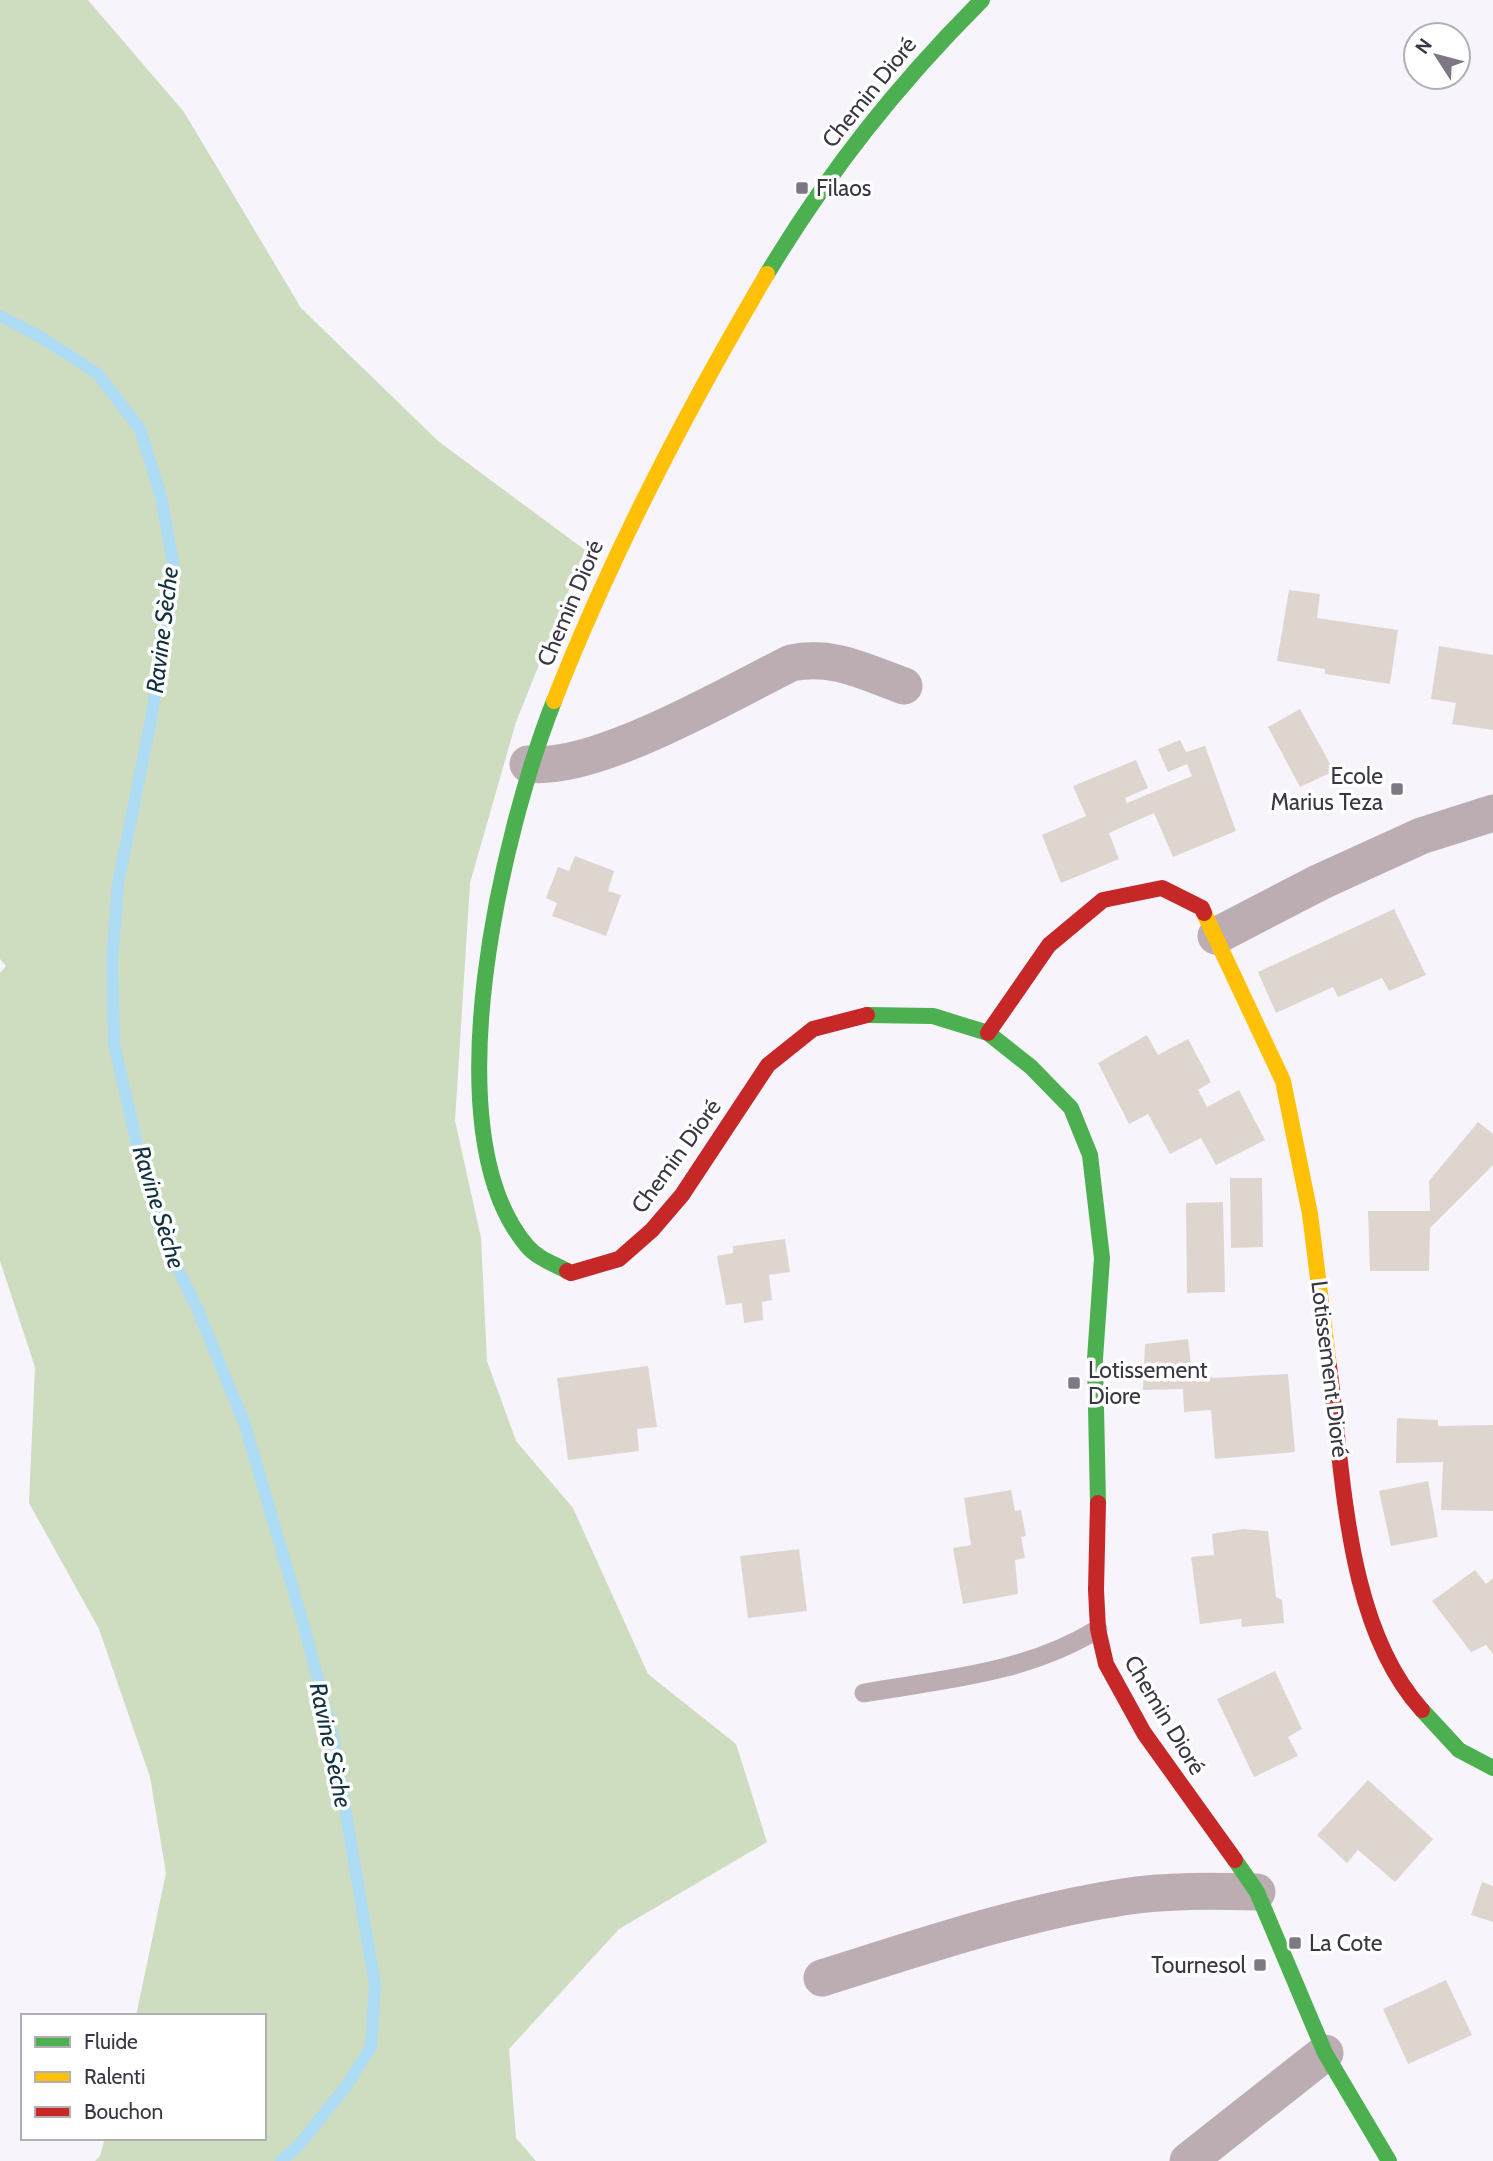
<svg xmlns="http://www.w3.org/2000/svg" width="1493" height="2161" font-family="Cabin,sans-serif">
  <style>
    .forest { fill: #cedcc0 }
    .lines { fill: none; stroke-linecap: round; stroke-linejoin: round }
    .stream { stroke: #aedcf5; stroke-width: 12 }
    .building { fill: #ded6ce }
    .lane { stroke: #bcadb2; stroke-width: 19 }
    .street { stroke: #bcadb2; stroke-width: 37 }
    .fast { stroke: #4caf50; stroke-width: 16 }
    .slow { stroke: #ffc107; stroke-width: 16 }
    .jam { stroke: #c62828; stroke-width: 16 }
    .poi-dot { fill: #7d7883; stroke: #fff; stroke-width: 2.5 }
    .labels { text-anchor: middle; dominant-baseline: central; stroke-width: 7; stroke-linejoin: round; paint-order: stroke }
    .street-label { font-size: 23px; fill: #3b3643; stroke: #fff }
    .poi-label { font-size: 23px; fill: #3b3643; stroke: #fff; text-anchor: start }
    .water-label { font-size: 24px; font-style: italic; fill: #11313f; stroke: #fff }
  </style>
  <rect width="100%" height="100%" fill="#f7f4fb"/>
  <path class="forest" d="M0,0H88L184,112L301,308L438,441L585,550L516,722L470,883L455,1121L481,1238L487,1361L516,1441L573,1508L648,1674L736,1744L767,1842L619,1929L509,2049L516,2138L536,2161H95L100,2156L105,2138H264V2016H136L166,1873L150,1777L99,1629L29,1503L35,1367L0,1261V973L6,966L0,959Z"/>
  <g class="lines">
    <path class="stream" d="M0,316L39,336L98,374L140,429L161,496L174,568L151,720L118,884L112,960L114,1044L144,1175L164,1241L197,1308L245,1425L305,1630L333,1737L375,1985L371,2047L347,2085L299,2145L281,2161"/>
  </g>
  <path class="building" d="M1289,590L1320,594L1317,618L1398,630L1390,684L1325,674V669L1277,661Z
    M1439,646L1493,655V730L1452,724L1456,703L1431,699Z
    M1300,709L1334,771L1300,787L1268,727Z
    M1180,740L1186,752L1205,746L1236,831L1173,857L1154,813L1109,833L1119,859L1061,883L1042,835L1086,816L1073,786L1136,760L1148,788L1125,798L1127,803L1192,776L1187,764L1168,772L1158,749Z
    M575,856L614,871L608,891L621,895L606,936L552,916L557,903L546,898L558,867L569,871Z
    M1394,909L1426,975L1389,991L1382,978L1338,997L1333,987L1276,1013L1258,972Z
    M1147,1035L1158,1055L1188,1039L1211,1082L1198,1090L1207,1107L1239,1090L1265,1140L1216,1165L1201,1138L1170,1154L1148,1114L1129,1124L1098,1063Z
    M1478,1122L1493,1134V1165L1430,1228L1429,1271H1370L1368,1211H1430L1429,1181Z
    M1230,1178H1262L1263,1247L1231,1248Z
    M1223,1202L1225,1292L1187,1293L1186,1203Z
    M785,1239L790,1272L769,1275L772,1300L762,1302L763,1320L744,1323L742,1303L726,1305L717,1256L733,1253V1246Z
    M1188,1339L1192,1373L1208,1374L1213,1378L1288,1374L1295,1452L1215,1459L1211,1410L1184,1412L1183,1389L1143,1390L1145,1344Z
    M648,1366L657,1427L637,1429L639,1451L568,1460L557,1378Z
    M1397,1418L1438,1420V1426L1493,1425V1511L1441,1510L1443,1462L1396,1463Z
    M1428,1481L1438,1537L1391,1546L1379,1491Z
    M1011,1490L1015,1511L1021,1510L1026,1536L1021,1537L1025,1558L1015,1560L1018,1594L963,1604L953,1548L971,1545L964,1498Z
    M1243,1529L1268,1531L1276,1597L1282,1600L1284,1623L1242,1627L1241,1619L1200,1624L1191,1557L1214,1555L1212,1534Z
    M799,1549L807,1611L748,1618L740,1556Z
    M1475,1570L1486,1584L1493,1578V1654L1486,1645L1471,1652L1432,1601Z
    M1275,1671L1302,1729L1288,1737L1298,1756L1254,1777L1217,1699Z
    M1368,1780L1433,1839L1395,1882L1358,1850L1347,1863L1317,1835Z
    M1482,1882L1493,1886V1922L1471,1915Z
    M1446,1980L1472,2035L1408,2064L1383,2009Z"/>
  <g class="lines">
    <path class="lane" d="M864,1693C945,1679 1027,1673 1098,1629"/>
    <path class="street" d="M528,764C594,773 729,694 791,663C832,654 865,672 904,686
      M1216,936L1320,882L1421,836L1493,813
      M822,1978C921,1947 1020,1913 1123,1897C1167,1890 1212,1891 1257,1892
      M1188,2161L1325,2053"/>
    <path class="fast" d="M767,274C829,171 897,85 982,0
      M554,701C504,828 429,1131 527,1246C537,1258 554,1264 567,1271
      M867,1015L933,1016L988,1033L1031,1067L1071,1108L1090,1155L1102,1258L1095,1359L1098,1503
      M1422,1710L1459,1750L1493,1768
      M1235,1860L1257,1892L1325,2053L1389,2161"/>
    <path class="slow" d="M554,701C612,553 686,411 767,274
      M1204,913L1283,1081L1310,1214L1329,1366"/>
    <path class="jam" d="M988,1033L1049,945L1103,900L1162,888L1202,908L1204,913
      M567,1271L571,1273L619,1259L652,1230L682,1195L768,1065L813,1029L867,1015
      M1329,1366C1344,1475 1345,1625 1422,1710
      M1098,1503L1096,1590L1098,1629L1106,1664L1144,1733L1235,1860"/>
  </g>
  <g class="poi-dot">
    <rect x="795" y="181" width="14" height="14" rx="3.5"/>
    <rect x="1390" y="782" width="14" height="14" rx="3.5"/>
    <rect x="1067" y="1376" width="14" height="14" rx="3.5"/>
    <rect x="1288" y="1936" width="14" height="14" rx="3.5"/>
    <rect x="1253" y="1958" width="14" height="14" rx="3.5"/>
  </g>
  <g class="labels">
    <g class="street-label">
      <text transform="translate(869 92) rotate(-51)">Chemin Dioré</text>
      <text transform="translate(570 603) rotate(-67)">Chemin Dioré</text>
      <text transform="translate(676 1156) rotate(-54)">Chemin Dioré</text>
      <text transform="translate(1330 1369) rotate(83)">Lotissement Dioré</text>
      <text transform="translate(1165 1715) rotate(59)">Chemin Dioré</text>
    </g>
    <g class="poi-label">
      <text x="816" y="188">Filaos</text>
      <text x="1383" y="776" text-anchor="end">Ecole<tspan x="1383" dy="26">Marius Teza</tspan></text>
      <text x="1088" y="1370">Lotissement<tspan x="1088" dy="26">Diore</tspan></text>
      <text x="1309" y="1943">La Cote</text>
      <text x="1246" y="1965" text-anchor="end">Tournesol</text>
    </g>
    <g class="water-label">
      <text transform="translate(162 630) rotate(-83)">Ravine Sèche</text>
      <text transform="translate(159 1207) rotate(73)">Ravine Sèche</text>
      <text transform="translate(331 1745) rotate(78)">Ravine Sèche</text>
    </g>
  </g>
  <rect x="21" y="2014" width="245" height="126" fill="#ffffff" stroke="#b1afb4" stroke-width="2"/>
  <rect x="35" y="2037" width="35" height="10" fill="#4caf50" stroke="#b1afb4" stroke-width="2"/>
  <text x="84" y="2049" font-size="21" fill="#3b3643">Fluide</text>
  <rect x="35" y="2072" width="35" height="10" fill="#ffc107" stroke="#b1afb4" stroke-width="2"/>
  <text x="84" y="2084" font-size="21" fill="#3b3643">Ralenti</text>
  <rect x="35" y="2107" width="35" height="10" fill="#c62828" stroke="#b1afb4" stroke-width="2"/>
  <text x="84" y="2119" font-size="21" fill="#3b3643">Bouchon</text>
  <g transform="translate(1437 56) rotate(306)"><circle r="33" fill="#ffffff" stroke="#b1afb4" stroke-width="2"/>
  <path d="M0-5L12 26L0 18L-12 26Z" fill="#7d7883"/>
  <text y="-10" font-size="19" font-weight="bold" text-anchor="middle" fill="#3b3643">N</text>
  </g>
</svg>
